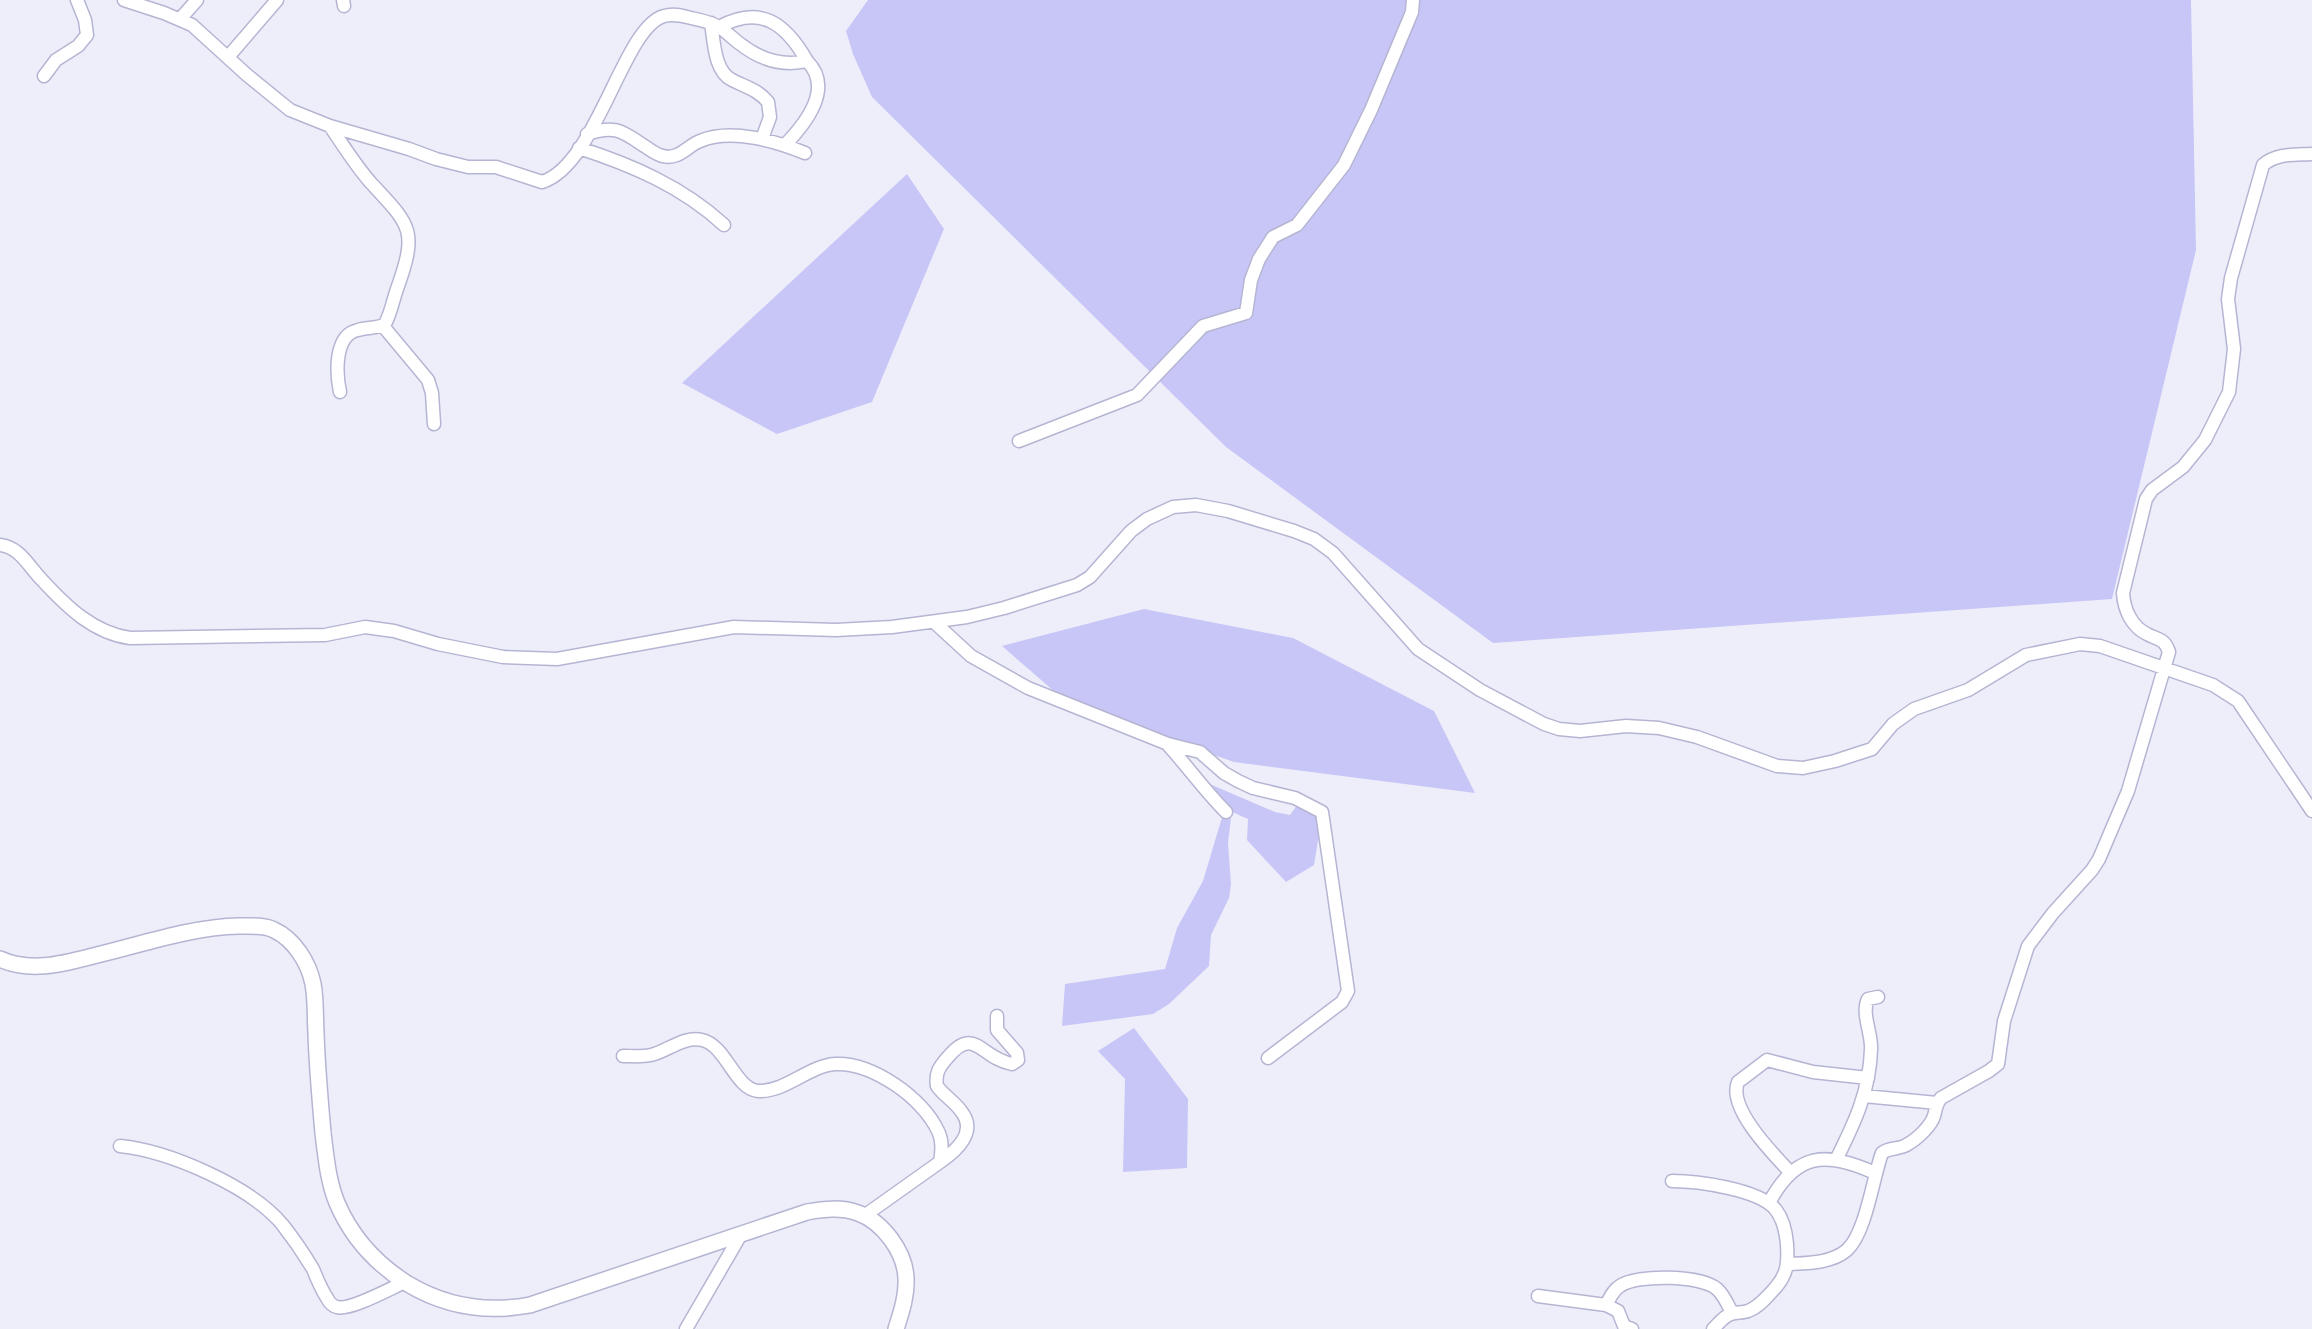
<svg xmlns="http://www.w3.org/2000/svg" width="2312" height="1329" font-family="'Public Sans',sans-serif">
  <style>
    .green { fill: #c7c6f6 }
    .lines { fill: none; stroke-linecap: round; stroke-linejoin: round }
    .minor-casing { stroke: #b5b5d3; stroke-width: 15 }
    .major-casing { stroke: #b5b5d3; stroke-width: 18 }
    .minor { stroke: #fff; stroke-width: 12 }
    .major { stroke: #fff; stroke-width: 15 }
  </style>
  <rect width="100%" height="100%" fill="#eeeefb"/>
  <path class="green" d="M868,0H2191L2196,250L2112,599L1493,643L1226,447L872,97L853,54L846,31Z
    M907,174L944,229L872,402L777,434L682,383Z
    M1144,609L1293,638L1434,711L1475,793L1234,762L1070,705L1002,646Z
    M1205,782L1275,812L1290,815L1298,804L1323,810L1314,865L1286,882L1247,840L1248,819L1212,803Z
    M1223,814L1231,818L1228,843L1231,884L1229,898L1211,935L1209,966L1169,1004L1153,1014L1062,1026L1065,984L1165,969L1177,928L1203,881Z
    M1134,1028L1188,1099L1187,1168L1123,1172L1125,1079L1098,1051Z"/>
  <g class="lines">
    <g class="minor-casing">
      <path id="minor" d="M124,0L164,13L192,25L247,75L290,110L330,126L409,149L436,159L468,167H496L542,182C597,165 623,27 664,16C673,13 683,16 691,18C700,20 710,22 717,26C725,30 732,38 739,43C759,59 781,67 807,61C834,88 806,123 785,145
        M343,0L344,6
        M180,19L197,0
        M711,23C714,41 714,71 732,80C746,87 758,90 768,102L770,117L762,139
        M719,27C761,4 786,24 807,61
        M228,57L277,0
        M44,76L56,60L78,46L87,35L85,20L77,0
        M330,126C343,145 355,165 371,183C411,226 418,230 397,289C393,300 391,313 385,324C377,329 367,327 358,330C334,335 336,373 340,392
        M587,134C616,124 623,132 646,147C652,151 657,155 663,156C679,160 687,146 700,141C731,128 776,141 805,153
        M579,148C632,165 683,187 724,225
        M383,326L428,380L432,393L434,424
        M1019,441L1137,395L1203,326L1246,313L1251,280L1259,259L1273,237L1297,225L1344,165L1371,110L1412,12L1413,0
        M0,545C20,547 29,567 42,580C66,606 93,633 130,638L325,635L365,627L394,631L438,644L503,657L557,659L734,627L836,630L892,627L967,617L1004,608L1077,585L1090,577L1131,531L1147,519L1173,507L1196,505L1228,511L1294,531L1314,539L1333,553L1418,649L1480,690L1544,724L1559,729L1580,731L1626,726L1659,728L1697,737L1777,766L1803,768L1835,761L1872,749L1893,724L1914,709L1968,690L2026,655L2080,644L2100,646L2213,685L2238,701L2312,811
        M934,622L971,656L1028,688L1168,744L1200,752L1224,773L1238,781L1253,788L1295,798L1322,812L1348,991L1342,1002L1268,1058
        M1168,745C1188,767 1205,791 1226,812
        M623,1056C632,1056 642,1057 651,1055C668,1051 683,1036 702,1040C726,1045 735,1089 758,1091C786,1092 808,1066 835,1064C872,1062 923,1098 938,1131C943,1141 942,1151 940,1162L864,1216
        M1864,1096L1937,1103
        M120,1146C169,1151 250,1186 282,1224C293,1238 304,1254 313,1269C317,1279 321,1289 327,1298C329,1302 332,1306 337,1307C350,1311 391,1288 405,1282
        M1836,1160C1854,1124 1870,1091 1871,1049C1872,1033 1861,1014 1868,999L1878,997
        M940,1162C956,1151 978,1132 961,1111C954,1101 944,1096 937,1086C935,1073 939,1067 948,1057C975,1025 980,1058 1012,1064L1018,1060L1017,1053L997,1030V1016
        M1791,1173C1774,1155 1727,1108 1738,1082L1767,1060L1813,1072L1868,1078
        M1672,1181C1696,1181 1760,1189 1776,1210C1783,1219 1786,1233 1787,1244C1788,1262 1788,1273 1776,1287C1769,1295 1759,1307 1748,1311C1743,1313 1736,1312 1731,1314C1724,1316 1718,1324 1713,1329
        M1769,1203C1796,1152 1826,1151 1875,1173
        M1789,1264C1808,1263 1832,1263 1847,1250C1866,1233 1873,1177 1882,1153C1889,1147 1900,1150 1908,1144C1917,1139 1931,1126 1934,1116C1936,1109 1936,1104 1941,1098L1989,1071L1998,1064L2004,1021L2028,946L2053,913L2092,870L2099,859L2128,791L2169,652C2165,639 2159,640 2147,634C2132,627 2124,610 2123,593L2146,499L2152,490L2183,467L2205,440L2229,392L2234,349L2228,299L2231,278L2263,165C2276,153 2295,155 2312,154
        M1538,1296L1606,1305C1610,1298 1613,1290 1620,1286C1637,1274 1701,1275 1717,1289C1724,1295 1728,1305 1732,1313
        M1606,1305L1618,1311L1624,1326L1632,1329
        M686,1329L740,1236"/>
    </g>
    <g class="major-casing">
      <path id="major" d="M0,959C33,974 68,962 101,954C146,943 193,927 239,926C250,926 264,925 274,930C294,939 309,963 313,984C316,999 315,1017 316,1033C317,1067 320,1099 323,1133C326,1157 328,1181 337,1203C352,1238 376,1264 408,1284C445,1306 487,1313 530,1305L807,1212C824,1209 841,1207 858,1213C883,1222 905,1252 906,1278C907,1296 901,1313 896,1329"/>
    </g>
    <use href="#minor" class="minor"/>
    <use href="#major" class="major"/>
  </g>
</svg>
